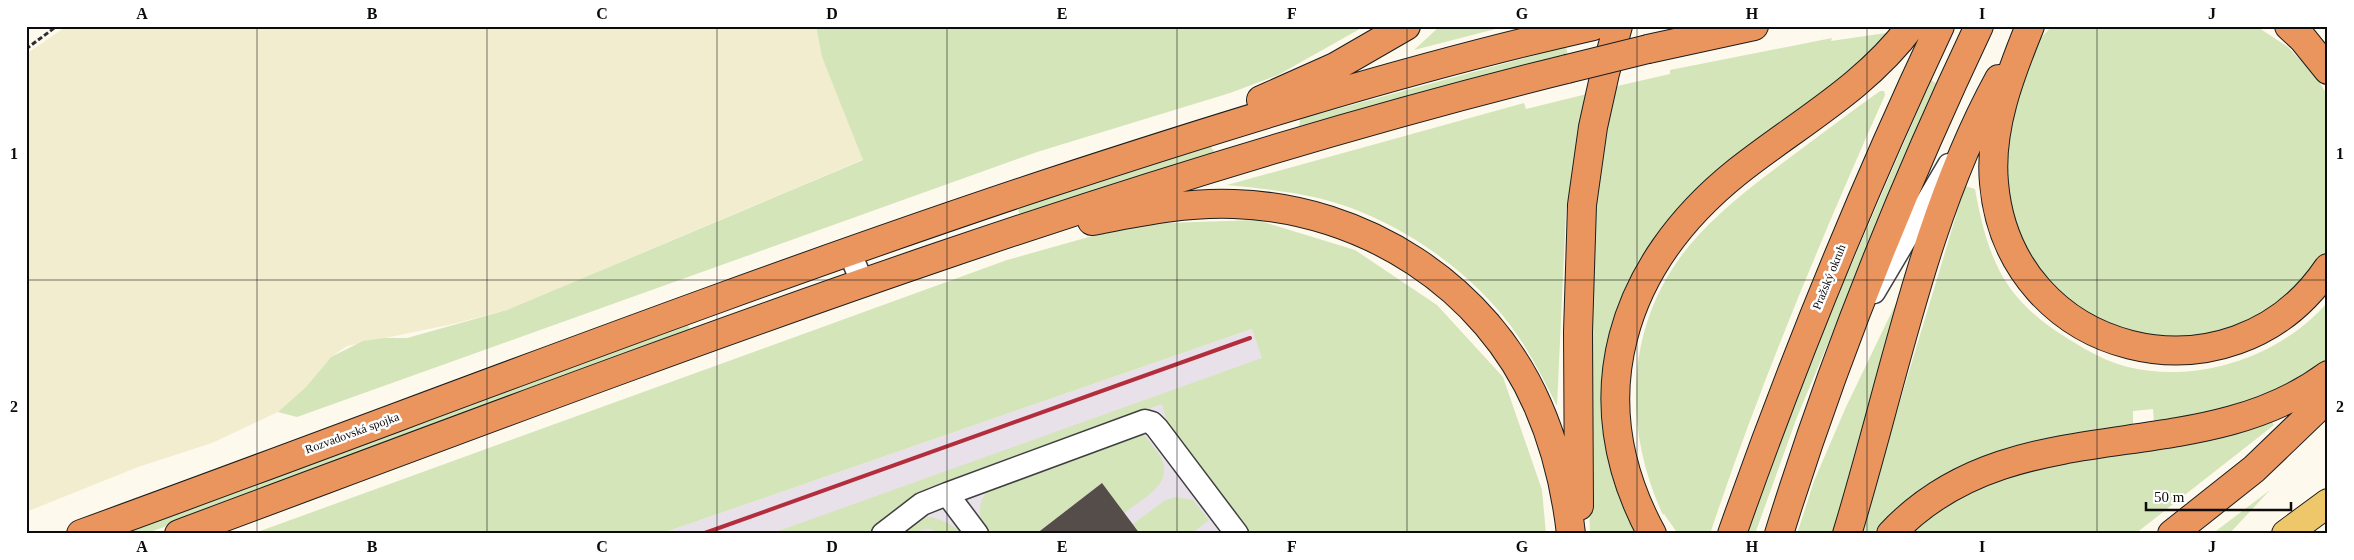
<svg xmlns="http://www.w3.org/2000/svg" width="2354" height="560" font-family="Georgia,serif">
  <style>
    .industrial { fill: #e9e1ea }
    .farmland { fill: #f2edcf }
    .green { fill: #d3e5b9 }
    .building { fill: #544d49 }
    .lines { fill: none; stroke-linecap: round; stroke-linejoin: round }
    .minor-casing { stroke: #3f3f3f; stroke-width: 25 }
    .major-casing { stroke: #1d1d1d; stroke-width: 30 }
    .highway-casing { stroke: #1d1d1d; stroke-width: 30 }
    .path { stroke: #2e2e2e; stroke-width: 3; stroke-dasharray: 5 2.5; stroke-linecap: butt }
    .minor { stroke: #fff; stroke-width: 22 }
    .major { stroke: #efc76b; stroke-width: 28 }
    .highway { stroke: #ea955e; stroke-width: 28 }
    .rail { stroke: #b22e3d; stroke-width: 4 }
    .highway-bridge-casing { stroke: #1d1d1d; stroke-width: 30; stroke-linecap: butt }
    .highway-bridge { stroke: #ea955e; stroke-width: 28 }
    .grid { fill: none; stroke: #0c0c0c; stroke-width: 1; stroke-opacity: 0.55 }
    .labels { text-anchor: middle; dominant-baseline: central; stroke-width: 5; stroke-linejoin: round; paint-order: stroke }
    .street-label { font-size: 12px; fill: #0c0c0c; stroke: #fff }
    .neatline { fill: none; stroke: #0c0c0c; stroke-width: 2 }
    .grid-label { font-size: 16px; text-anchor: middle; font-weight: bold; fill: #0c0c0c }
  </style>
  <rect width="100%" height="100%" fill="#fef9ed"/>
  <path class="industrial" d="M1252,329L1422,534H660Z"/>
  <path class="farmland" d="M67,26H816L822,57L864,159L507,310L453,324L347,346L331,357L306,387L278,412L212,443L138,467L26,512V54Z"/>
  <path class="green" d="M816,26H1365L1278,75L1230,93L1037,152L297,417L278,412L306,387L331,357L363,341L385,338H407L507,310L863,160L822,57Z
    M1440,26H1507L1414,50Z
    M2052,26H2256L2288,47L2316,77L2328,96V248L2311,277L2274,311L2204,341L2140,340L2057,297L2020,247L2001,166L2013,107L2038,41Z
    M1886,33L1861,71L1669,223L1612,347L1638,534H1590C1588,463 1584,392 1585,321C1585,243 1600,164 1613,87L1670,74V70L1832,38L1831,41Z
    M1566,47L1568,56L1299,129L1300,119Z
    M1931,80L1937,84L1797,417L1755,534H1746L1788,414L1817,344Z
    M1880,91H1884L1885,95C1821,239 1760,384 1710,534H1678L1664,514L1663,515C1622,427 1625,323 1689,246C1721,208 1761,179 1800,150C1827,130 1853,110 1880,91Z
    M1587,94L1566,211L1557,406C1545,382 1533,358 1518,336C1474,271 1394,216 1318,198C1288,191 1258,188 1227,185L1524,103L1526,109Z
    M1210,146L1214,151L1213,154L1020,216L1018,209L1069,191Z
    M1965,186L1975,189C1981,223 1990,260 2010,288C2026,310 2048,327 2070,340C2088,351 2107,362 2128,367C2199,384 2280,357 2328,302V361C2278,398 2215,414 2154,422L2153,409L2133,411V425C2029,439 1946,453 1872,534H1860Z
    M1257,220L1355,250L1437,305L1503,377L1542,490L1546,534H1251L1168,426L1162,404L928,489L915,496L866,534H832L830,532L827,534H770L1262,358L1252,329L660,534H252L1007,260L1135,224Z
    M1903,302L1840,534H1797L1814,481L1846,407L1896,303Z
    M688,324L690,331L145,534H120Z
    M2270,419L2274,425L2135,534H1905L1941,505L2008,472Z
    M1140,433C1147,437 1151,443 1156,450C1180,481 1146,496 1124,513L1102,483L1036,534H988C978,518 976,504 989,489Z
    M2270,490L2229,534H2212Z
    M1175,497L1193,500L1209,520L1191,534H1140L1133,524L1164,501Z
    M932,517L946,522L965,534H944L929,529L921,530L912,534H892L922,518Z"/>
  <path class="building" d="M1102,483L1140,534H1036Z"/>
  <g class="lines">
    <g class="minor-casing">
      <path id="minor" d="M849,251L863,284
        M1874,292L1949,165
        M947,494L977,534
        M883,534L922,504L947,494L1145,421L1152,423L1157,428L1237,534"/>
    </g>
    <g class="major-casing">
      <path id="major" d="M2286,534L2328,503"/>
    </g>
    <g class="highway-casing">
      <path id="highway" d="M2030,26C2010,75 1989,129 1994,183C2009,357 2231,412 2328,268
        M2289,26L2303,39L2328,70
        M1648,49L1754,26
        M1261,100L1335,67L1406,26
        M1092,221C1139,212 1186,202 1234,204C1364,208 1486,286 1538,406C1556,447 1566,490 1571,534
        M1579,506L1578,332L1582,205L1593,127L1605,73L1618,26
        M81,534C403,417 721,292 1046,184C1226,125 1408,68 1593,26
        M179,534C636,364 1093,186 1567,69
        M1652,534C1578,398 1621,265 1737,172C1796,125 1865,88 1911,26
        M1732,534C1793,361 1862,192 1940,26
        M1779,534C1833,360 1901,191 1979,26
        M1847,534C1894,381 1922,220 1999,79
        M1891,534C2012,405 2196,473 2328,375
        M2172,534L2254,469L2328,398"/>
    </g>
    <path class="path" d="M26,49L57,26"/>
    <use href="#minor" class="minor"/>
    <use href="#major" class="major"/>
    <use href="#highway" class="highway"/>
    <path class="rail" d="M702,534L1250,338"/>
    <g class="highway-bridge-casing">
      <path id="highway-bridge" d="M1567,69L1648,49"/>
    </g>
    <use href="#highway-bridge" class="highway-bridge"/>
  </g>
  <path class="grid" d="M257,26V534M487,26V534M717,26V534M947,26V534M1177,26V534M1407,26V534M1637,26V534M1867,26V534M2097,26V534M26,280H2328"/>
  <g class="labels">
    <g class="street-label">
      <text transform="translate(1829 277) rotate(-68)">Pražský okruh</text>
      <text transform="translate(352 433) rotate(-20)">Rozvadovská spojka</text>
    </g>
  </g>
  <rect width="2354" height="560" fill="none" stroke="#ffffff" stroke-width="55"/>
  <path d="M2146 502v8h145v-8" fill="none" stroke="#0c0c0c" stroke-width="2.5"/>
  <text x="2154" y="502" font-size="15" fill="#0c0c0c" stroke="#ffffff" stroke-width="4" paint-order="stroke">50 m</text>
  <rect x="28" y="28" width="2298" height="504" class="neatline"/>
  <g class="grid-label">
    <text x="142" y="19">A</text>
    <text x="372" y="19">B</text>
    <text x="602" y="19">C</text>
    <text x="832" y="19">D</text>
    <text x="1062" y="19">E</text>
    <text x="1292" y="19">F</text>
    <text x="1522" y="19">G</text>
    <text x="1752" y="19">H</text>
    <text x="1982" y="19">I</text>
    <text x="2212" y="19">J</text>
    <text x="14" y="159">1</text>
    <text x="2340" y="159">1</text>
    <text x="14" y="412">2</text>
    <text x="2340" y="412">2</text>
    <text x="142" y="552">A</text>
    <text x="372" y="552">B</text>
    <text x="602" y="552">C</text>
    <text x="832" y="552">D</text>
    <text x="1062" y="552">E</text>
    <text x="1292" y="552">F</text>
    <text x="1522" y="552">G</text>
    <text x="1752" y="552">H</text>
    <text x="1982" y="552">I</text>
    <text x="2212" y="552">J</text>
  </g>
</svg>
